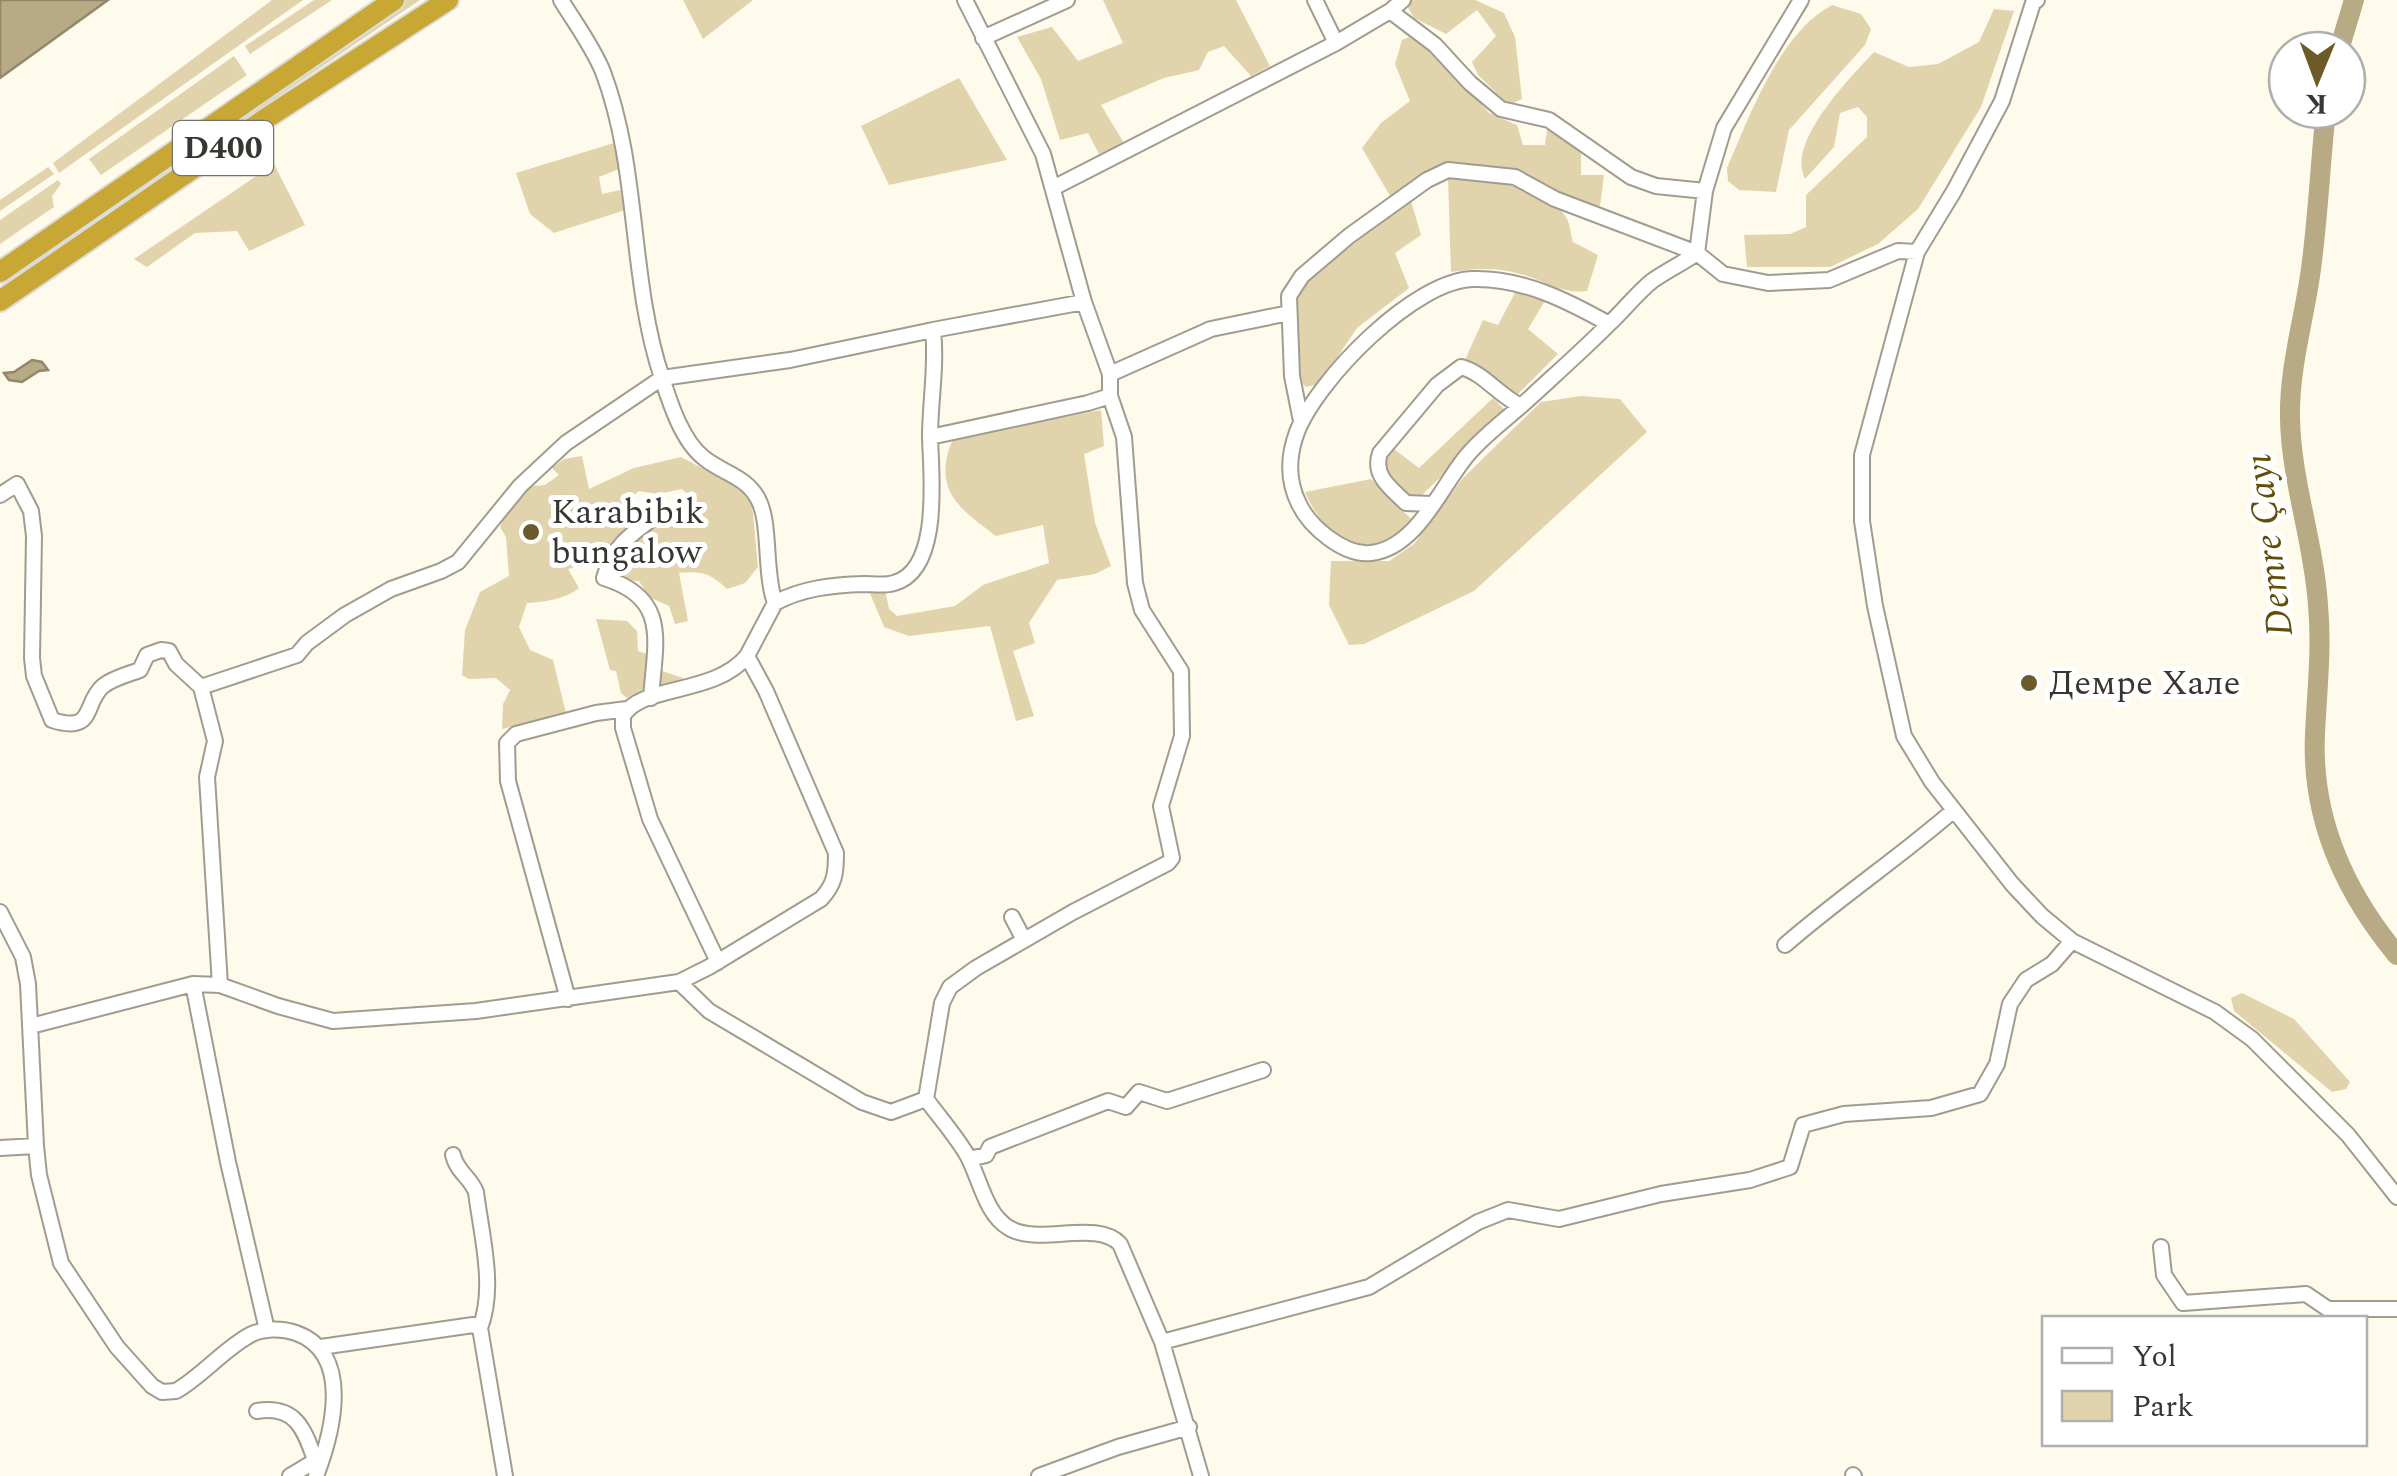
<svg xmlns="http://www.w3.org/2000/svg" width="2397" height="1476" font-family="Spectral,serif">
  <style>
    .green { fill: #e1d4ad }
    .water { fill: #b7aa84; stroke: #91876b; stroke-width: 2.5 }
    .lines { fill: none; stroke-linecap: round; stroke-linejoin: round }
    .river { stroke: #b7aa84; stroke-width: 20 }
    .minor-casing { stroke: #a09c90; stroke-width: 18 }
    .highway-casing { stroke: #dbdbda; stroke-width: 24 }
    .minor { stroke: #fff; stroke-width: 14 }
    .highway { stroke: #c8a734; stroke-width: 20 }
    .poi-dot { fill: #6b5b28; stroke: #fff; stroke-width: 4 }
    .labels { text-anchor: middle; dominant-baseline: central; stroke-width: 10; stroke-linejoin: round; paint-order: stroke }
    .shield { fill: #fff; stroke: #74726f; stroke-width: 2.5 }
    .shield-label { font-size: 32px; font-weight: bold; fill: #383631 }
    .poi-label { font-size: 35px; fill: #383631; stroke: #fff; text-anchor: start }
    .water-label { font-size: 38px; font-style: italic; fill: #614e09; stroke: #fff }
  </style>
  <rect width="100%" height="100%" fill="#fefaec"/>
  <path class="green" d="M272,0H303L59,173L53,163Z
    M314,0H332L250,54L245,46Z
    M405,0H420L90,224L85,217Z
    M683,0H753L703,39Z
    M1103,0H1236L1270,66L1251,76L1224,46L1208,52L1199,70L1164,78L1101,105L1124,143L1099,154L1088,133L1060,140L1041,79L1017,37L1052,27L1078,61L1123,43Z
    M1411,0H1475L1504,13L1515,37L1522,99L1509,105L1478,75L1472,62L1496,36L1477,10L1446,34L1414,18L1406,4Z
    M1832,5L1861,14L1871,29L1865,45L1789,130L1776,192L1739,190L1728,181L1727,168C1750,116 1779,33 1832,5Z
    M1994,9L2014,11L1981,107L1918,209L1878,244L1830,267H1747L1744,235L1790,234L1806,227V195L1867,137V117L1858,107L1840,113L1834,147L1805,179C1786,142 1850,78 1874,52L1909,67L1938,64L1979,42Z
    M1409,37L1436,53L1489,113L1517,125L1523,145H1545L1547,130L1581,149V175H1604L1600,206L1567,200L1486,171L1439,165L1390,196L1362,148L1381,123L1410,101L1395,64L1402,40Z
    M234,56L247,75L101,175L89,159Z
    M959,78L1007,160L889,185L861,126Z
    M614,143L619,169L599,177L602,194L620,190L625,210L554,233L530,214L516,173Z
    M274,164L305,225L249,251L237,231L195,233L147,267L134,259Z
    M48,167L54,174L0,211V200Z
    M1448,177C1483,181 1547,183 1567,219C1570,225 1571,236 1573,242L1598,255L1587,291C1560,295 1542,278 1516,273C1494,267 1473,269 1451,272Z
    M58,180L61,184L52,196L54,207L0,244V220Z
    M1411,201L1421,235L1395,253L1409,288L1357,328L1319,384L1306,387L1299,380L1298,299L1309,277Z
    M1516,291L1546,299L1528,329L1558,354L1515,397L1465,360L1483,320L1498,325Z
    M1581,396L1620,399L1647,432L1474,591L1364,644L1349,645L1329,605L1331,561H1389L1414,544L1463,478L1541,402Z
    M1493,398L1507,412L1421,496H1409L1382,470V461L1390,446L1419,468Z
    M1101,410L1104,446L1084,454L1095,523L1111,566L1095,574L1057,580L1029,623L1035,643L1013,651L1034,716L1016,721L990,626L909,636L884,627L869,591L885,590L889,609L897,616L955,606L983,585L1049,563L1043,525L996,536C960,509 931,490 953,439Z
    M582,456L589,489L634,468L681,457L745,491L752,502L758,567L745,583L727,589C710,573 702,571 679,573L688,621L675,624L669,606L649,597L639,581L621,580L612,574L622,547L655,525L668,528L692,513L693,499L682,489L658,494L639,491L619,506L634,528L585,564L568,569L579,588C566,599 545,602 527,603L519,627L530,650L553,660L566,713L502,729L503,704L510,690L496,678L469,679L462,675L465,630L480,592L509,576L506,537L500,527L507,511L532,486L545,485L559,475L552,468L564,459Z
    M1371,479L1413,521C1401,529 1386,545 1371,545C1337,546 1316,518 1305,492Z
    M596,619L627,621L637,631L638,651L647,654V666L683,678L680,682L627,698L621,693L616,671L610,670Z
    M2242,993L2294,1019L2350,1082L2346,1089L2332,1092L2234,1011L2231,998Z"/>
  <path class="water" d="M0,0H108L0,78Z
    M32,360L42,362L48,370L39,371L22,382L9,380L4,373L14,372Z"/>
  <g class="lines">
    <path class="river" d="M2339,50L2354,0
      M2326,110C2320,165 2318,221 2310,276C2303,323 2289,370 2290,418C2291,481 2314,542 2318,605C2322,649 2317,690 2315,734C2311,819 2344,891 2397,955"/>
    <g class="minor-casing">
      <path id="minor" d="M561,0C575,23 593,47 603,72C640,170 629,279 662,378C670,403 682,441 704,458C722,473 746,476 758,499C771,522 764,573 775,603L747,656L766,691L836,853C836,873 835,884 821,899L709,967L679,982
        M1315,0L1336,43
        M2037,0L2033,3L2002,101L1954,191L1917,252L1862,455V521L1875,606L1904,736L1932,782L2012,884L2042,916L2072,941L2215,1012L2252,1039L2348,1135L2397,1197
        M1390,11L1403,0
        M983,38L1067,0
        M1053,188L1336,43L1390,11L1435,45L1470,83L1501,109L1549,120L1631,177L1656,186L1705,191
        M1609,324C1568,301 1523,278 1474,279C1415,279 1317,380 1297,432C1288,456 1287,480 1299,504C1310,527 1344,556 1371,553C1416,548 1440,489 1465,458C1483,435 1510,417 1532,396C1558,372 1584,349 1609,324C1624,310 1637,293 1652,281C1666,271 1683,263 1697,253L1723,274L1768,283L1829,280L1898,251L1917,252
        M933,330L1084,302
        M1110,374L1211,329L1289,313
        M1301,421L1292,376L1289,296L1302,276L1349,236L1427,180L1448,170L1515,177L1555,199L1697,253L1705,191L1724,128L1801,0
        M930,437L1088,403L1110,396V374L1084,302L1043,154L965,0
        M0,495L17,484L31,511L34,536L32,658L34,676L52,720C96,734 83,703 103,686C113,678 129,674 140,670L147,655L161,650L169,651L176,664L201,687L215,741L207,777L220,985L278,1006L333,1021L476,1011L679,982L709,1011L862,1102L891,1112L926,1099C940,1118 956,1136 967,1155C980,1178 985,1214 1009,1228C1038,1246 1097,1219 1120,1244L1162,1342L1201,1476
        M1432,504L1406,503C1391,488 1372,476 1380,453L1437,385L1461,367C1484,373 1499,396 1521,406
        M201,687L297,655L307,643L345,615L391,589L441,571L458,562L520,486L566,443L662,378L790,360L933,330C937,367 930,401 930,437C931,474 942,570 894,583C885,586 873,584 864,584C833,585 802,588 775,603
        M651,698C655,642 670,598 604,578C612,547 631,534 656,516
        M0,912L23,957L28,984L36,1146L39,1175L61,1263L117,1347L152,1386L162,1392L176,1391C202,1376 224,1349 250,1335C263,1328 282,1328 296,1333C353,1353 333,1432 316,1476
        M1012,917L1024,940
        M1785,945C1840,897 1899,858 1954,810
        M718,962L650,819L623,728V716C641,684 714,696 747,656
        M193,984L228,1162L267,1330
        M568,999L508,781L507,743L516,734L596,713L627,709
        M31,1026L193,984L220,985
        M926,1099L942,1003L950,987L976,968L1073,912L1168,863L1172,858L1161,806L1182,736L1181,671L1142,610L1135,583L1124,437L1110,396
        M0,1148L36,1146
        M453,1155C457,1172 470,1177 476,1192C481,1234 496,1287 480,1328
        M969,1159L986,1155L990,1147L1108,1101L1126,1107L1139,1092L1167,1101L1263,1070
        M2161,1247L2164,1275L2183,1303L2306,1294L2328,1309H2397
        M1162,1342L1369,1287L1478,1222L1508,1210L1559,1219L1661,1194L1750,1180L1790,1167L1803,1125L1844,1114L1931,1108L1980,1094L1997,1064L2010,1004L2026,980L2052,964L2072,941
        M321,1347L473,1325L480,1328L505,1476
        M257,1411C295,1405 304,1428 315,1460
        M1853,1475L1854,1476
        M290,1476L320,1458
        M1039,1476L1118,1447L1189,1427"/>
    </g>
    <g class="highway-casing">
      <path id="highway" d="M0,272L394,0
        M0,301L262,121L448,0"/>
    </g>
    <use href="#minor" class="minor"/>
    <use href="#highway" class="highway"/>
  </g>
  <g class="poi-dot">
    <circle cx="531" cy="532" r="10"/>
    <circle cx="2029" cy="683" r="10"/>
  </g>
  <g class="labels">
    <rect class="shield" x="173" y="121" width="100" height="54" rx="8"/>
    <g class="shield-label">
      <text x="223" y="148">D400</text>
    </g>
    <g class="poi-label">
      <text x="551" y="512">Karabibik<tspan x="551" dy="40">bungalow</tspan></text>
      <text x="2049" y="683">Демре Хале</text>
    </g>
    <g class="water-label">
      <text transform="translate(2270 545) rotate(-97)">Demre Çayı</text>
    </g>
  </g>
  <rect x="2042" y="1316" width="325" height="130" fill="#ffffff" stroke="#afafad" stroke-width="2.5"/>
  <rect x="2062" y="1348" width="50" height="15" fill="#ffffff" stroke="#afafad" stroke-width="2.5"/>
  <text x="2132" y="1366" font-size="30" fill="#383631">Yol</text>
  <rect x="2062" y="1391" width="50" height="30" fill="#e1d4ad" stroke="#afafad" stroke-width="2.5"/>
  <text x="2132" y="1416" font-size="30" fill="#383631">Park</text>
  <g transform="translate(2317 80) rotate(181)"><circle r="48" fill="#ffffff" stroke="#afafad" stroke-width="2.5"/>
  <path d="M0-8L18 38L0 25L-18 38Z" fill="#6b5b28"/>
  <text y="-15" font-size="28" font-weight="bold" text-anchor="middle" fill="#383631">K</text>
  </g>
</svg>
